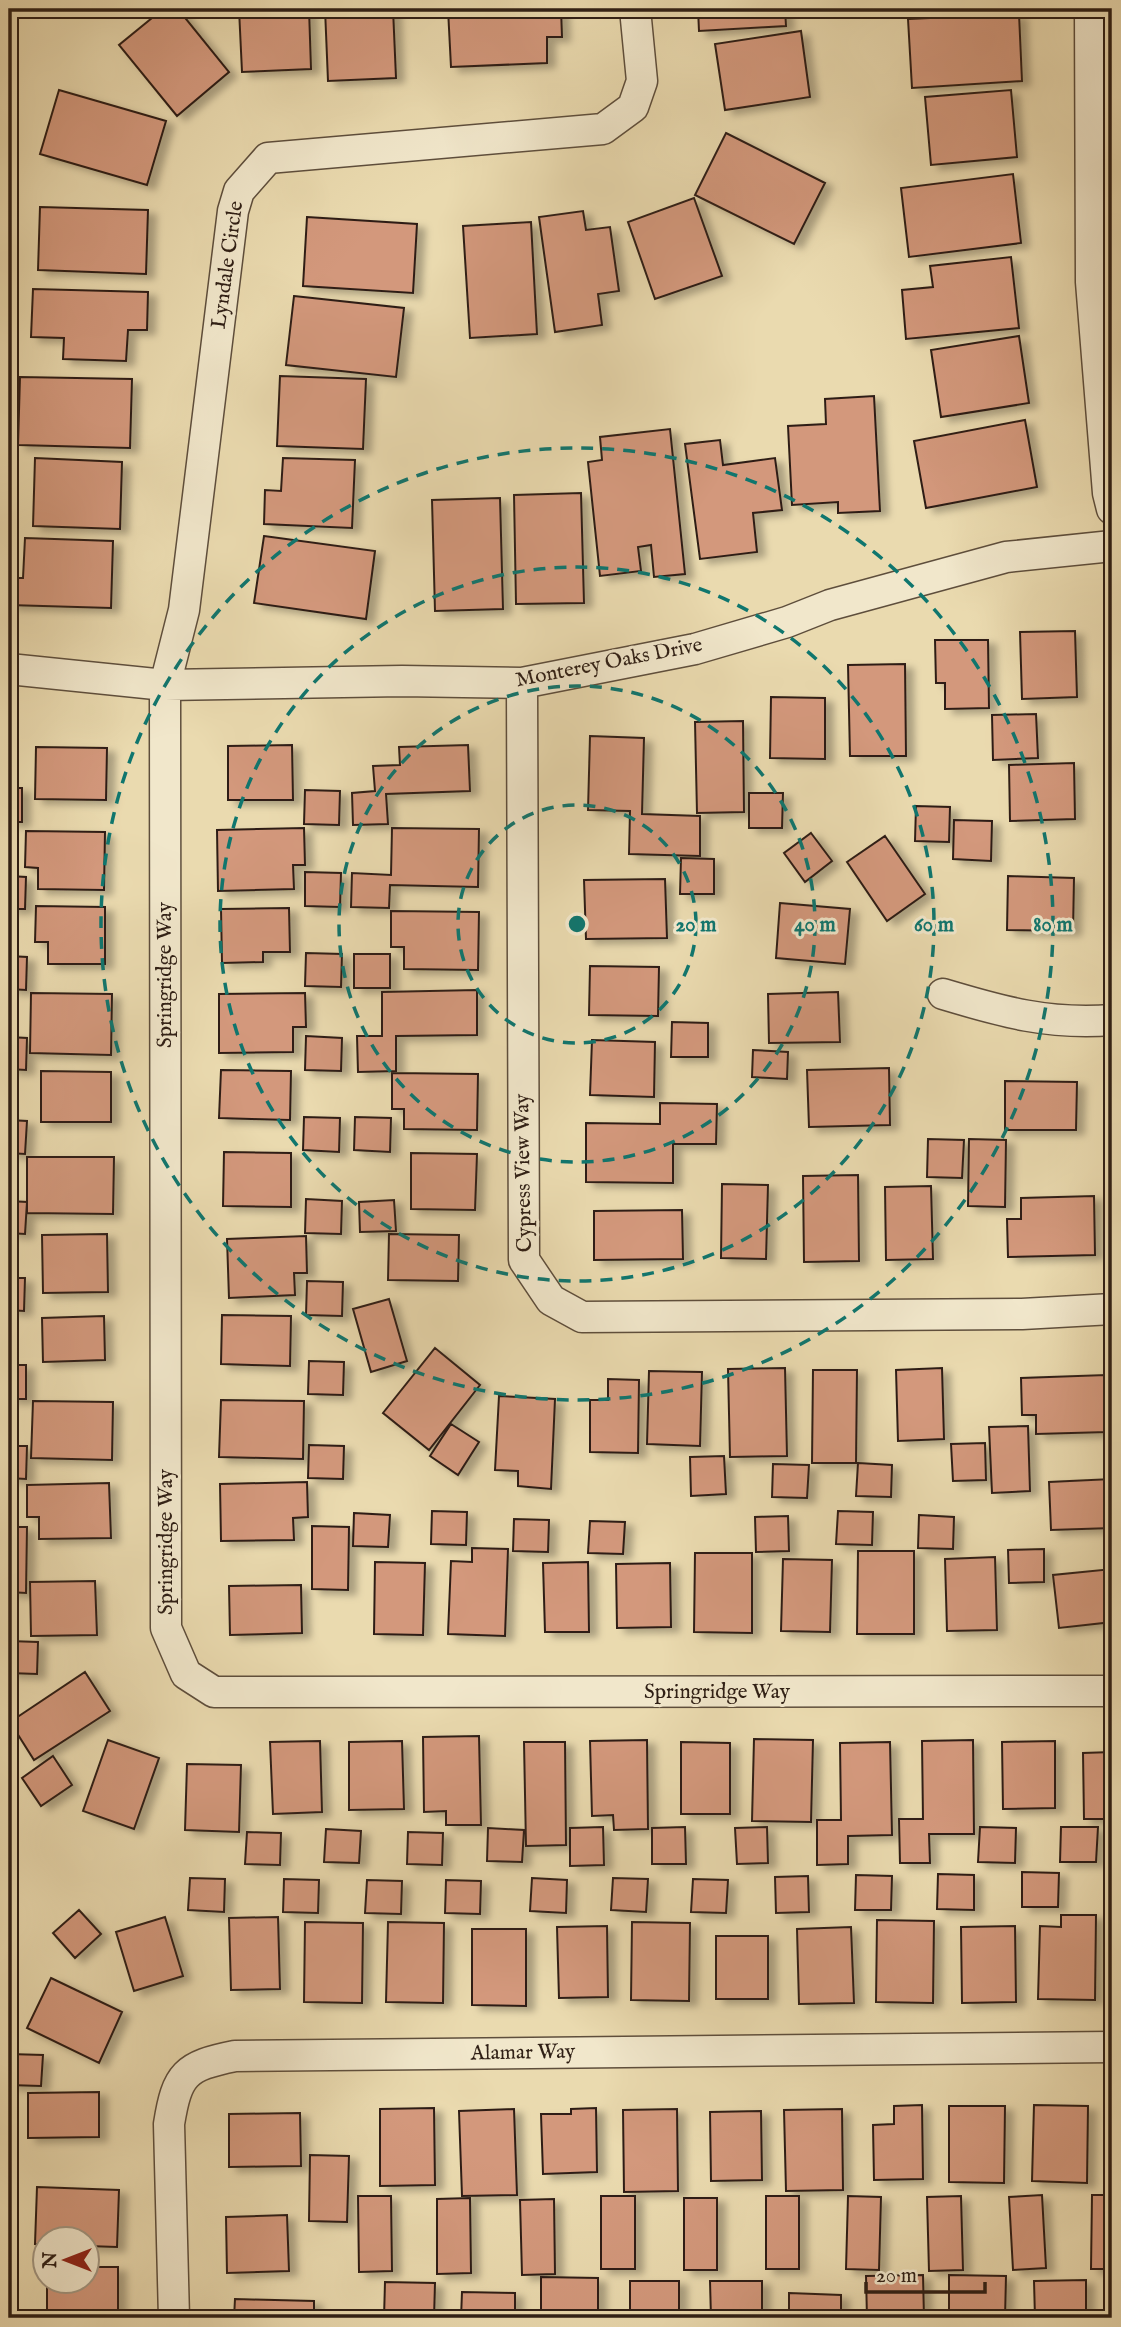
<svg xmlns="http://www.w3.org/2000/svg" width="1121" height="2327" font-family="'IM FELL English',serif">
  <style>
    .building { fill: #d3987c; stroke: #2f1f15; stroke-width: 2; filter: url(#shadow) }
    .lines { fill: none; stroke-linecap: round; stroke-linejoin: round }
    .street-casing { stroke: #5e4e3c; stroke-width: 33 }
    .street { stroke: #f1e7cb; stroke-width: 30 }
    .ring { fill: none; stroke: #0f766e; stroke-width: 3.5; stroke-dasharray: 12 9 }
    .labels { text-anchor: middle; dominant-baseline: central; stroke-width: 6; stroke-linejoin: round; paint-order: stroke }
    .street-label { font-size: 21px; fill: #2f1f15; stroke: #f1e7cb }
    .centre { fill: #0f766e; stroke: #f1e7cb; stroke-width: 3.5 }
    .ring-label { font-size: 21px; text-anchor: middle; font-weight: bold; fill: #0f766e; stroke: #f1e7cb; stroke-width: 6; stroke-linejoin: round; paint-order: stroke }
  </style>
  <defs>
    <filter id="shadow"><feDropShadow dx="8" dy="4.5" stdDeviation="3.5" flood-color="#0004"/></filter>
  </defs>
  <rect width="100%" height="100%" fill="#eadaaf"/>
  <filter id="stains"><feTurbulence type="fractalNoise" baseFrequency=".00286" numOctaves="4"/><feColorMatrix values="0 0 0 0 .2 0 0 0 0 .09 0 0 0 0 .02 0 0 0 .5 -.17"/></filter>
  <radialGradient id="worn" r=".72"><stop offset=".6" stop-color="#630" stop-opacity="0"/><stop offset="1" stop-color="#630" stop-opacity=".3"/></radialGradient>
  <path class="building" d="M163,9H178L229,72L177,116L119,45Z
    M239,9H309L311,69L242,72Z
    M325,9H393L396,78L328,81Z
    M448,9H561L562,37H547V63L451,67Z
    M698,9H785L786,26L699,31Z
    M1019,14L1022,81L912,88L908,19Z
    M801,31L810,97L725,110L715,44Z
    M59,90L166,121L147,185L40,154Z
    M1011,90L1017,157L931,165L925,97Z
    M726,133L825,183L794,244L695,195Z
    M1013,174L1021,243L909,257L901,188Z
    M694,198L722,276L655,299L628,222Z
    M40,207L148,210L146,274L38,270Z
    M583,211L586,230L610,227L619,291L598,294L602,325L555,332L539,217Z
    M307,217L417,224L413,293L303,286Z
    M531,222L537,334L470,338L463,226Z
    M1011,257L1019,328L906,339L902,290L933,287L930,266Z
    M33,289L148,292L147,330H128L126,361L63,359L64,338L31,337Z
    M294,296L404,308L396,377L286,365Z
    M1019,336L1029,403L941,417L931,350Z
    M280,376L366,379L363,449L277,446Z
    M20,377L132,379L130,448L18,445Z
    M874,396L880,511L838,513V502L792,505L788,426L826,424L825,399Z
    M1025,420L1037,487L926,508L914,441Z
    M670,429L685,574L654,577L651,545L638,547L641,571L600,576L588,462L602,460L600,437Z
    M720,440L723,465L775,458L782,510L753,513L757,552L700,559L685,444Z
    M35,458L122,462L120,529L33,526Z
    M283,458L355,460L352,528L264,524L265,490L281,491Z
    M581,493L584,603L516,604L514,495Z
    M500,498L503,609L435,611L432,500Z
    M264,536L375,551L366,619L254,603Z
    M25,538L113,541L111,608L9,605V578H23Z
    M1075,631L1077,697L1022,699L1020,632Z
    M935,640H988L989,708L945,709V683H936Z
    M905,664L906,756H850L848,665Z
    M771,697L825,698V759L770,758Z
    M1036,714L1038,758L993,760L992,715Z
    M743,721L744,812L697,813L695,722Z
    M590,736L644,738L642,814L700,816V856L629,854L630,811L588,810Z
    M292,745L293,800H228V746Z
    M468,745L470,791L386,794L388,824L353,825L352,793L375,791L373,766L400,765L399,747Z
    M36,747L107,748L106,800L35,799Z
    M1074,763L1075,819L1010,821L1009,765Z
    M9,788H22V822H9Z
    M305,790L340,791L339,825L304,824Z
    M749,793H783L782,828H749Z
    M916,806L950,807L949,842L915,841Z
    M954,820L992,821L991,861L953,859Z
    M304,828L305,865H293L294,889L218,891L217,830Z
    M392,828L479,829L478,887L390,885L389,908L351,907L352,873L391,875Z
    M26,831L105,832L104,890L38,889V868L25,867Z
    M811,833L832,861L805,882L784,853Z
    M885,836L925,894L887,921L847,862Z
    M681,858L714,859V894H680Z
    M305,872L341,873L340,907L305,906Z
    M9,876L26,877L25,909H9Z
    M1008,876L1074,878L1073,931L1007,930Z
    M665,879L667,938L586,939L584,880Z
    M780,903L850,909L845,964L776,958Z
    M36,906L105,907V964H48V942H35Z
    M289,908L290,952H263V962L222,963L221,909Z
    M391,911L479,912L478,970L404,969V947H391Z
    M306,953L342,954L341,987L305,986Z
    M354,954H390V988H354Z
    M9,956L27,957L26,990L9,989Z
    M590,966L659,967L658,1016L589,1015Z
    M477,990V1035L396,1036V1071L358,1072L357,1036H382V992Z
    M838,992L840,1042L769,1043L768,994Z
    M31,993L112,994L111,1055L30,1053Z
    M305,993L306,1027H293V1052L219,1053V994Z
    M672,1022L708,1023V1057H671Z
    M306,1036L342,1038L341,1071L305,1070Z
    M9,1037L27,1038L26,1070L9,1069Z
    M592,1040L655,1042L654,1097L590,1095Z
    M753,1050L788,1052L787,1079L752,1077Z
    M889,1068L890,1125L809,1127L807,1070Z
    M221,1070L291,1071L290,1120L219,1118Z
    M41,1071L111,1072V1122H41Z
    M392,1073L478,1074L477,1130L404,1129V1109H392Z
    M1005,1081L1077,1082L1076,1130H1005Z
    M660,1103L717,1104L716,1144H673V1183L586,1182V1123L660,1124Z
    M304,1117L340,1118L339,1152L303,1150Z
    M355,1117L391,1118L390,1152L354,1150Z
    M9,1120L27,1121L25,1154L9,1153Z
    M928,1139L964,1140L962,1178L927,1177Z
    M969,1139L1006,1140L1005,1207L968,1206Z
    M224,1152L291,1153V1207L223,1206Z
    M411,1153L477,1154L475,1210L411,1209Z
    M27,1157H114L113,1214L27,1213Z
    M858,1175L859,1261L804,1262L803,1176Z
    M722,1184L768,1185L766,1259L721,1258Z
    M931,1186L933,1259L886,1260L885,1187Z
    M1094,1196L1095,1255L1008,1257L1007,1219H1021V1198Z
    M306,1199L342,1201L341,1234L305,1233Z
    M394,1200L396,1231L360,1232L359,1202Z
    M9,1201L27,1202L25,1234L9,1233Z
    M682,1210L683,1259L594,1260V1211Z
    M107,1234L108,1292L43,1293L42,1235Z
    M389,1234L459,1235L458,1281L388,1280Z
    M306,1236L307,1273H294L295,1295L229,1298L227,1239Z
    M9,1278H25L24,1311L9,1310Z
    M307,1281L343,1282L342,1316L306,1315Z
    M389,1299L407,1361L371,1372L353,1309Z
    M222,1315L291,1316L290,1366L221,1364Z
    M104,1316L105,1360L43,1362L42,1318Z
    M435,1348L480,1385L429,1450L383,1413Z
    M309,1361L344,1362L343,1395L308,1394Z
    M9,1365H26V1399H9Z
    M785,1368L787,1456L730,1457L728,1369Z
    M942,1368L944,1439L898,1441L896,1370Z
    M813,1370H857L856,1463H812Z
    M649,1371L702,1372L700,1446L647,1444Z
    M1106,1375L1107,1432L1036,1434V1415H1022L1021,1378Z
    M608,1379L639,1380L638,1453L590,1452V1400H608Z
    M499,1396L555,1399L551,1489L518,1486V1471L495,1470Z
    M221,1400L304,1401L303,1459L219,1457Z
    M33,1401L113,1402L112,1460L31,1458Z
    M451,1424L479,1442L458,1475L430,1456Z
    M1028,1426L1030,1491L992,1493L989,1427Z
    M985,1443L986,1480L953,1481L951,1444Z
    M309,1445L344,1446L343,1479L308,1478Z
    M9,1446H27L26,1479L9,1478Z
    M724,1456L726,1494L691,1496L690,1457Z
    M858,1463L892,1465L891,1497L856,1496Z
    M773,1464L809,1465L807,1498L772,1497Z
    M1112,1479V1528L1051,1530L1049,1482Z
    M307,1482L308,1517L293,1518L294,1540L221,1541L220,1484Z
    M109,1483L111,1538L39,1539V1517H27V1485Z
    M432,1511L467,1512L466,1545L431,1544Z
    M838,1511L873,1512L872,1545L836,1544Z
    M354,1513L390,1515L388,1547L353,1546Z
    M919,1515L954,1517L953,1549L918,1548Z
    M788,1516L789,1551L756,1552L755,1517Z
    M514,1519L549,1520L548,1552L513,1551Z
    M590,1521L625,1522L623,1554L588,1553Z
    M312,1526L349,1527L348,1590L312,1589Z
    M9,1527H27L26,1593L9,1592Z
    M472,1548L508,1549L505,1636L448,1634L451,1561L472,1562Z
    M1044,1549V1582L1009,1583L1008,1550Z
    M858,1551H914V1634H857Z
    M695,1553H752V1633L694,1632Z
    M995,1557L997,1630L947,1631L945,1559Z
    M783,1559L832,1560L830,1632L781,1631Z
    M375,1562L425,1563L423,1635L374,1634Z
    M588,1562L589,1632H545L543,1563Z
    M670,1563L671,1627L617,1628L616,1564Z
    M1112,1569V1622L1059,1628L1053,1575Z
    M95,1581L97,1635L31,1636L30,1582Z
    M301,1585L302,1633L230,1635L229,1586Z
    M9,1641L38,1642L37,1674L9,1673Z
    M85,1672L110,1711L34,1760L10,1722Z
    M479,1736L481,1825H446V1811L424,1812L423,1737Z
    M754,1739L813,1740L811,1822L752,1821Z
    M108,1740L159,1758L134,1829L83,1811Z
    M647,1740L648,1829L614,1830L613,1815L592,1816L590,1741Z
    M973,1740L974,1834H929L930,1863H900L899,1819H923L922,1741Z
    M320,1741L322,1812L273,1814L270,1742Z
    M402,1741L404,1809L349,1810V1742Z
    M1055,1741V1808L1003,1809L1002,1742Z
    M524,1742H565L566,1845L526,1846Z
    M681,1742L730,1743V1814H681Z
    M890,1742L892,1835L848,1836V1864L817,1865V1820H841L840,1743Z
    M1112,1752V1819H1084L1083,1753Z
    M53,1756L72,1785L41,1806L22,1778Z
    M187,1764L241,1765L239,1832L185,1830Z
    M603,1827L604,1865L570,1866V1828Z
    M685,1827L686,1864H652V1828Z
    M767,1827L768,1863L737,1864L735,1828Z
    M980,1827L1016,1828L1015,1863L978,1862Z
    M1061,1827H1098L1096,1862H1060Z
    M488,1828L524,1830L522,1862L487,1861Z
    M326,1829L361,1831L359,1863L324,1862Z
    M247,1832L281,1833L280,1865L245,1864Z
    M408,1832L443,1833L442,1865L407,1864Z
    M1022,1872L1059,1873L1058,1907H1022Z
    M938,1874L974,1875V1910L937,1909Z
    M856,1875L892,1876L891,1910H855Z
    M808,1876L809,1912L776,1913L775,1877Z
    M190,1878L225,1879L224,1912L188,1910Z
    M532,1878L567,1880L566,1913L530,1911Z
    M613,1878L648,1879L646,1912L611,1910Z
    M284,1879L319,1880L318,1913L283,1912Z
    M693,1879L728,1880L726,1913L691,1912Z
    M367,1880L402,1881L401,1914L365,1913Z
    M446,1880L481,1881L480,1914L445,1913Z
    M79,1910L101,1934L75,1958L53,1933Z
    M1061,1915H1096L1095,2000L1038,1999L1040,1926L1061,1927Z
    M165,1917L183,1976L134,1991L116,1932Z
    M278,1917L280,1989L231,1990L229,1918Z
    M877,1920L934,1921L933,2003L876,2002Z
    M305,1922L363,1923L362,2003L304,2002Z
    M388,1922L444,1923L443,2003L386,2002Z
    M632,1922L690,1923L689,2001L631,2000Z
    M607,1926L608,1997L559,1998L557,1927Z
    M1015,1926L1016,2002L962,2003L961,1927Z
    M851,1927L854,2003L799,2004L797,1929Z
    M472,1929H526V2006L472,2005Z
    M716,1936H768V1999H716Z
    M51,1978L122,2012L99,2063L27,2028Z
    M9,2054L43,2055L41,2086L9,2085Z
    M99,2092V2137L28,2138V2093Z
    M922,2105L923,2179L874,2180L873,2125L894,2124V2106Z
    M1034,2105L1088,2106L1087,2183L1032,2181Z
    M949,2106H1005L1004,2183L949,2182Z
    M434,2108L435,2185L380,2186V2109Z
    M596,2108L597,2172L543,2174L541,2114H571V2109Z
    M514,2109L517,2195L462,2196L459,2111Z
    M677,2109L678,2191L624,2192L623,2110Z
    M842,2109L843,2190L786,2191L784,2110Z
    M761,2111L762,2180L711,2181L710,2112Z
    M300,2113L301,2166L229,2167V2114Z
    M310,2155L349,2156L347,2222L309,2221Z
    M37,2187L119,2190L117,2247L88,2246V2240H46V2245L35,2244Z
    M1042,2195L1046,2268L1013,2270L1009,2197Z
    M1092,2195H1112V2269H1091Z
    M358,2196H391L392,2271L359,2272Z
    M601,2196H635V2269H601Z
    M766,2196H799V2269H766Z
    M848,2196L881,2197L879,2270L846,2269Z
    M961,2196L963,2270L929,2271L927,2197Z
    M470,2198L471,2273L437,2274V2199Z
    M684,2198H717V2270H684Z
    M554,2199L555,2274L522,2275L520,2200Z
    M287,2215L289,2271L227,2273L226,2217Z
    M88,2267H118V2318H47V2282H88Z
    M923,2275L924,2318H867L866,2276Z
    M949,2275L1006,2276L1005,2318H949Z
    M541,2277L598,2278V2318H541Z
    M1086,2280V2318H1035L1034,2281Z
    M630,2281H679V2318H630Z
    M710,2281H762V2318H711Z
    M385,2282L435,2283L434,2318H384Z
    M462,2292L515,2293V2318H461Z
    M789,2293L841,2295V2318H789Z
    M235,2299L314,2301V2318H234Z"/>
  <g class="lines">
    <g class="street-casing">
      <path id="street" d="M635,9L642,81L633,107L603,129L268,158L239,191L233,211L184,610L165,685L166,1628L186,1674L214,1692L1112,1691
        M1090,9L1091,282L1108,493L1112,509
        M9,669L165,685L402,681L522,683L695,649L787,622L830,605L1006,557L1112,546
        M522,683L524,1260L551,1300L582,1317L1022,1314L1112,1309
        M943,994C1003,1012 1049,1025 1112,1020
        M174,2318L169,2124C177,2074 185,2066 235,2056L1112,2047"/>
    </g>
    <use href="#street" class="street"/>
  </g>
  <g class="ring">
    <circle cx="577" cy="924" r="119"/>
    <circle cx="577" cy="924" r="238"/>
    <circle cx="577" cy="924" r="357"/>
    <circle cx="577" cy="924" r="476"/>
  </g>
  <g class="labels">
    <g class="street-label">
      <text transform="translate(228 265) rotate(-82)">Lyndale Circle</text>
      <text transform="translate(609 663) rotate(-11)">Monterey Oaks Drive</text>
      <text transform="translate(165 975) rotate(-90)">Springridge Way</text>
      <text transform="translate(524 1173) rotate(-91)">Cypress View Way</text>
      <text transform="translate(166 1542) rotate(-90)">Springridge Way</text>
      <text x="717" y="1692">Springridge Way</text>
      <text transform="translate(523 2053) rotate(-1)">Alamar Way</text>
    </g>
  </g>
  <circle cx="577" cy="924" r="10" class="centre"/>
  <g class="ring-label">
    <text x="696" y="931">20 m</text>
    <text x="815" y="931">40 m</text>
    <text x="934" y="931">60 m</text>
    <text x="1053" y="931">80 m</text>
  </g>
  <rect width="1121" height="2327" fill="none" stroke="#eadaaf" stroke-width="35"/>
  <rect x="10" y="10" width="1100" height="2306" fill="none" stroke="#2f1f15" stroke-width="3.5"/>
  <rect x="18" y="18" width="1086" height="2292" fill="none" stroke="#2f1f15" stroke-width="2"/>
  <g transform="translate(66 2260) rotate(270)"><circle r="33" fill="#f1e7cb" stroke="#a39782" stroke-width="2"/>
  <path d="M0-5L12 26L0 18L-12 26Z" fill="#8f2418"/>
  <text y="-10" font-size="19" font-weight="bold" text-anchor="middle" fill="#2f1f15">N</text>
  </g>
  <path d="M866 2282v10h119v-10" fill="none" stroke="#2f1f15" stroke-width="3.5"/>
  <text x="876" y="2282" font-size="21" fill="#2f1f15" stroke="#f1e7cb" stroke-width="5" paint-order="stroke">20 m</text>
  <rect width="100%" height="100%" filter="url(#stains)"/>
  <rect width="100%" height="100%" fill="url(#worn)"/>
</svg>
